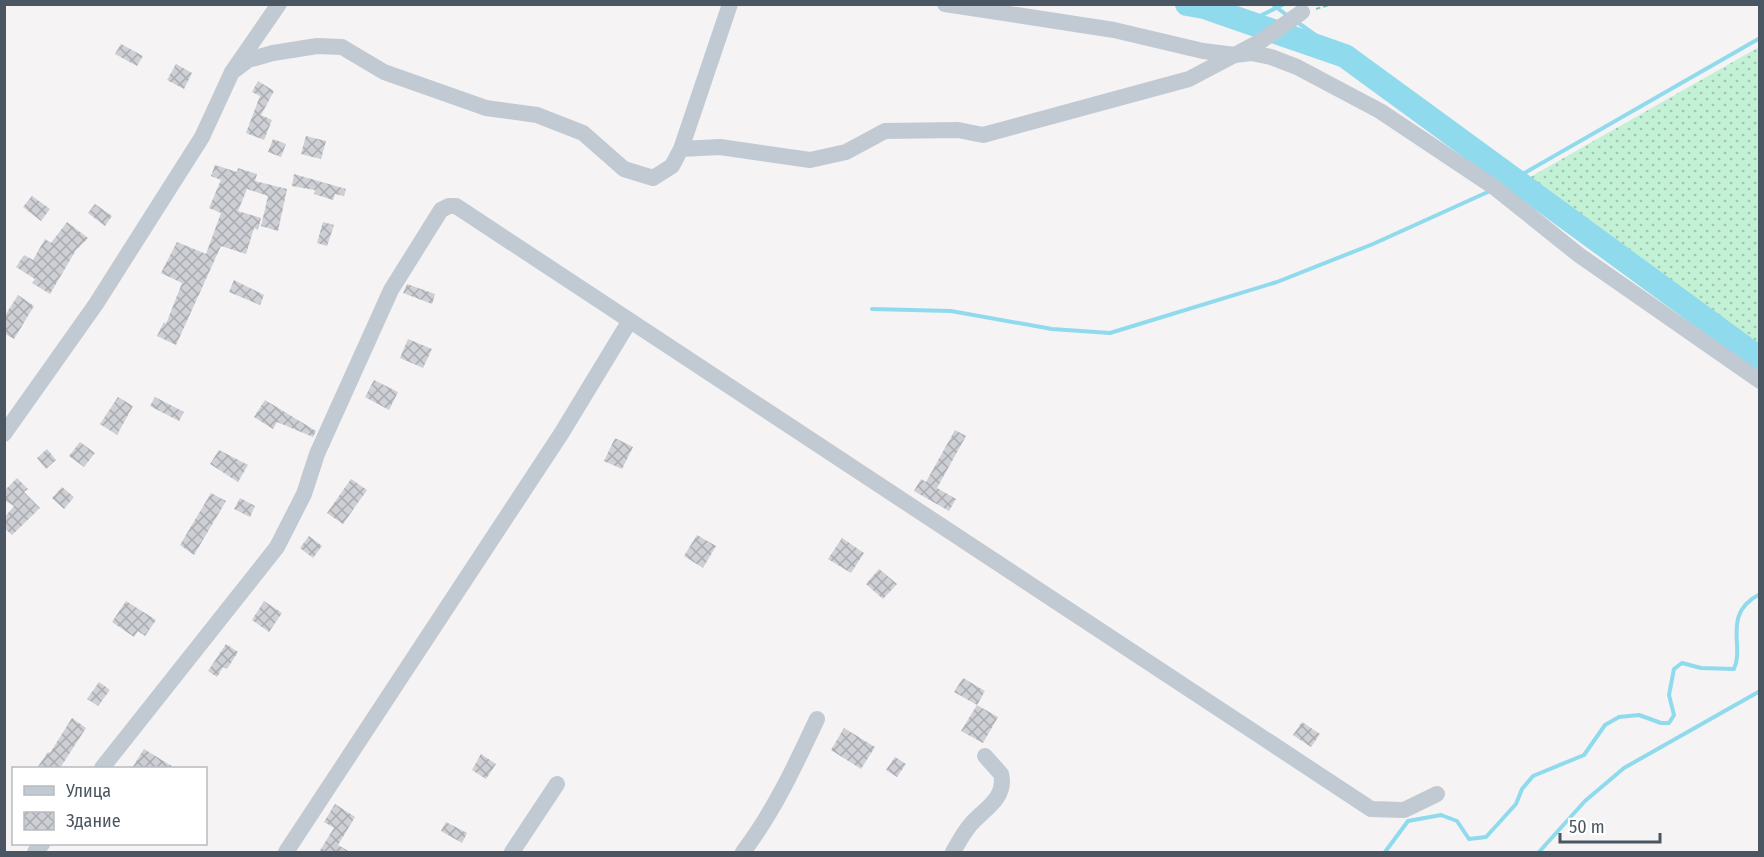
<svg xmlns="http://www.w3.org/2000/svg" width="1764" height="857" font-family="'Fira Sans Condensed',sans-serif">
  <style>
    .grass { fill: url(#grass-dots) }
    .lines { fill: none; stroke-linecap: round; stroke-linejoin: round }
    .stream { stroke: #90daee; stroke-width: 4 }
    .river { stroke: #90daee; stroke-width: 24 }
    .building { fill: url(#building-cross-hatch) }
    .path { stroke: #7ad0a6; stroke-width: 2; stroke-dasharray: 4.5 3; stroke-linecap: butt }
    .minor { stroke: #c1cad2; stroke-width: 16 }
  </style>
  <defs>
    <pattern id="grass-dots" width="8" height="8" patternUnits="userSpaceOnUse" patternTransform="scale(1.5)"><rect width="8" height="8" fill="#c3f1d5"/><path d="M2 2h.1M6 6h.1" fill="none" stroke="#a0c6b0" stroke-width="1.8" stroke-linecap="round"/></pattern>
    <pattern id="building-cross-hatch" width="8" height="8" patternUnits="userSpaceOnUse" patternTransform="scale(1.5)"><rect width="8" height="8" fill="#cdcfd5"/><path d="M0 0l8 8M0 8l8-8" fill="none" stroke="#a8abb0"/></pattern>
  </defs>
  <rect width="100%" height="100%" fill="#f5f3f3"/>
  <path class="grass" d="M1759,47V349L1525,180Z"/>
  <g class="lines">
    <path class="stream" d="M1272,4L1288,16
      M1248,22L1284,4
      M1297,22L1345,56
      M1500,187L1760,38
      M872,309L951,311L1052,329L1110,333L1277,282L1373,244L1490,191
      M1385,852L1408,821L1441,815L1457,821L1469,839L1486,837L1516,804L1522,789L1533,776L1584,755L1605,725L1619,717L1639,715L1661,723H1669L1674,715L1669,695L1674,669L1682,663L1701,668L1734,669C1745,646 1721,614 1760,594
      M1539,852L1585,801L1624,768L1760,691"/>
    <path class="river" d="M1187,4L1204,7L1345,56L1760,359"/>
  </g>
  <path class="building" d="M121,44L143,56L137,66L115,54Z
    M176,64L192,73L184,89L167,80Z
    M258,81L274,91L261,115L272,120L264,140L246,133L260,96L252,92Z
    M306,136L326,141L321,159L301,154Z
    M273,139L286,144L281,157L268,152Z
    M215,165L237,172L238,168L257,174L255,181L287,189L278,231L261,226L268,196L247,189L238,211L261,218L258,230L254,228L246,254L221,246L176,345L157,336L164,322L166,324L182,283L161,273L177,242L206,254L221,213L209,208L221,180L211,176Z
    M294,174L346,189L344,196L335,194L333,200L314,194L315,190L292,186Z
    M32,196L50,209L41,221L23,207Z
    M95,204L112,216L105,226L88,213Z
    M67,222L88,238L76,250L50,294L32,283L35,279L16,267L24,255L33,260L45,239L51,243Z
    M323,222L334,225L327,246L317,243Z
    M234,280L264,295L260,305L229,292Z
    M407,284L435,294L432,304L403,293Z
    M18,295L34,306L14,339L4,333V317Z
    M408,339L432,349L423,368L400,358Z
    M374,380L398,392L389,410L365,397Z
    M118,397L133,406L117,435L100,424Z
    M155,397L184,412L179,421L150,406Z
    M265,400L316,431L313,437L277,422L273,429L254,417Z
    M955,430L966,436L937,488L956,499L949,511L914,491L921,479L926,482Z
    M615,438L633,447L622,469L604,461Z
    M80,442L95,453L84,467L69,456Z
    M47,449L56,460L46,469L37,458Z
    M219,450L248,465L238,482L210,464Z
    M17,478L28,489L24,492L40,508L12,535L4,528V518L14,506L4,500V491Z
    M351,479L367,490L343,524L327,513Z
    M62,487L74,497L64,509L52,498Z
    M211,493L226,501L194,555L180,545Z
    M240,498L255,506L250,517L234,509Z
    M697,535L716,546L703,568L684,556Z
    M309,536L322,546L313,558L300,548Z
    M842,538L864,553L851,573L828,559Z
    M879,569L897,584L883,599L866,584Z
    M126,601L156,620L145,636L138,631L134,637L112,622Z
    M264,601L282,613L269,632L252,620Z
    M226,644L238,652L227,669L223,667L217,677L208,671Z
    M963,678L985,691L977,705L954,692Z
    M99,682L110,690L98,706L87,699Z
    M977,705L998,717L983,743L961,731Z
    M72,718L86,728L60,768H37L48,752L50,753Z
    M1302,722L1320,734L1311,747L1293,735Z
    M844,728L875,747L861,769L831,750Z
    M144,749L175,768H132Z
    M481,754L496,764L486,779L472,770Z
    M895,757L906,764L897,777L886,770Z
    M335,804L355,817L338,845L350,852H319L334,828L324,822Z
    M446,822L467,833L462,843L441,831Z"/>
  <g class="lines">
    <path class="path" d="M1316,9L1332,4"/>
    <path class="minor" d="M945,4L1114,30L1203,51L1235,55L1251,53L1271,57L1297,67L1380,111L1494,187L1579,255L1760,381
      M232,72L248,60L273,53L317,46L342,47L384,72L486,108L537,115L583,133L624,169L653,178L672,166L681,149L730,4
      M681,149L720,147L810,160L846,152L885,131L958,130L983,135L1189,79L1261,41L1302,12
      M4,434L96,304L202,137L232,72L279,4
      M102,768L277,547L304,494L317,454L391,290L441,210L449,206H456L1371,809L1404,810L1437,794
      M35,852L42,844
      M286,852L561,434L629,322
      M512,852L557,784
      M743,852C774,811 795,766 817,719
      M953,852C958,843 964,832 971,824C984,809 1007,798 1001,774L985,756"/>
  </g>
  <rect width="1764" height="857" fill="none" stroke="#4a5661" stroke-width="12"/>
  <rect x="12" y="767" width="195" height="78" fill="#ffffff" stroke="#b7bbc0" stroke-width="1.5"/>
  <rect x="24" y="786" width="30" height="9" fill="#c1cad2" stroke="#b7bbc0" stroke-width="1.5"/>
  <text x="66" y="797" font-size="18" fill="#4a5661">Улица</text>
  <rect x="24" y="812" width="30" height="18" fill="url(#building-cross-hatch)" stroke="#b7bbc0" stroke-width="1.5"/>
  <text x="66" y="827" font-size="18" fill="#4a5661">Здание</text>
  <path d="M1560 833v9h100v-9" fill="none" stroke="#4a5661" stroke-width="3"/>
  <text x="1569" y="833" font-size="18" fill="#4a5661" stroke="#ffffff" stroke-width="4.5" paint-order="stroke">50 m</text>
</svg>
